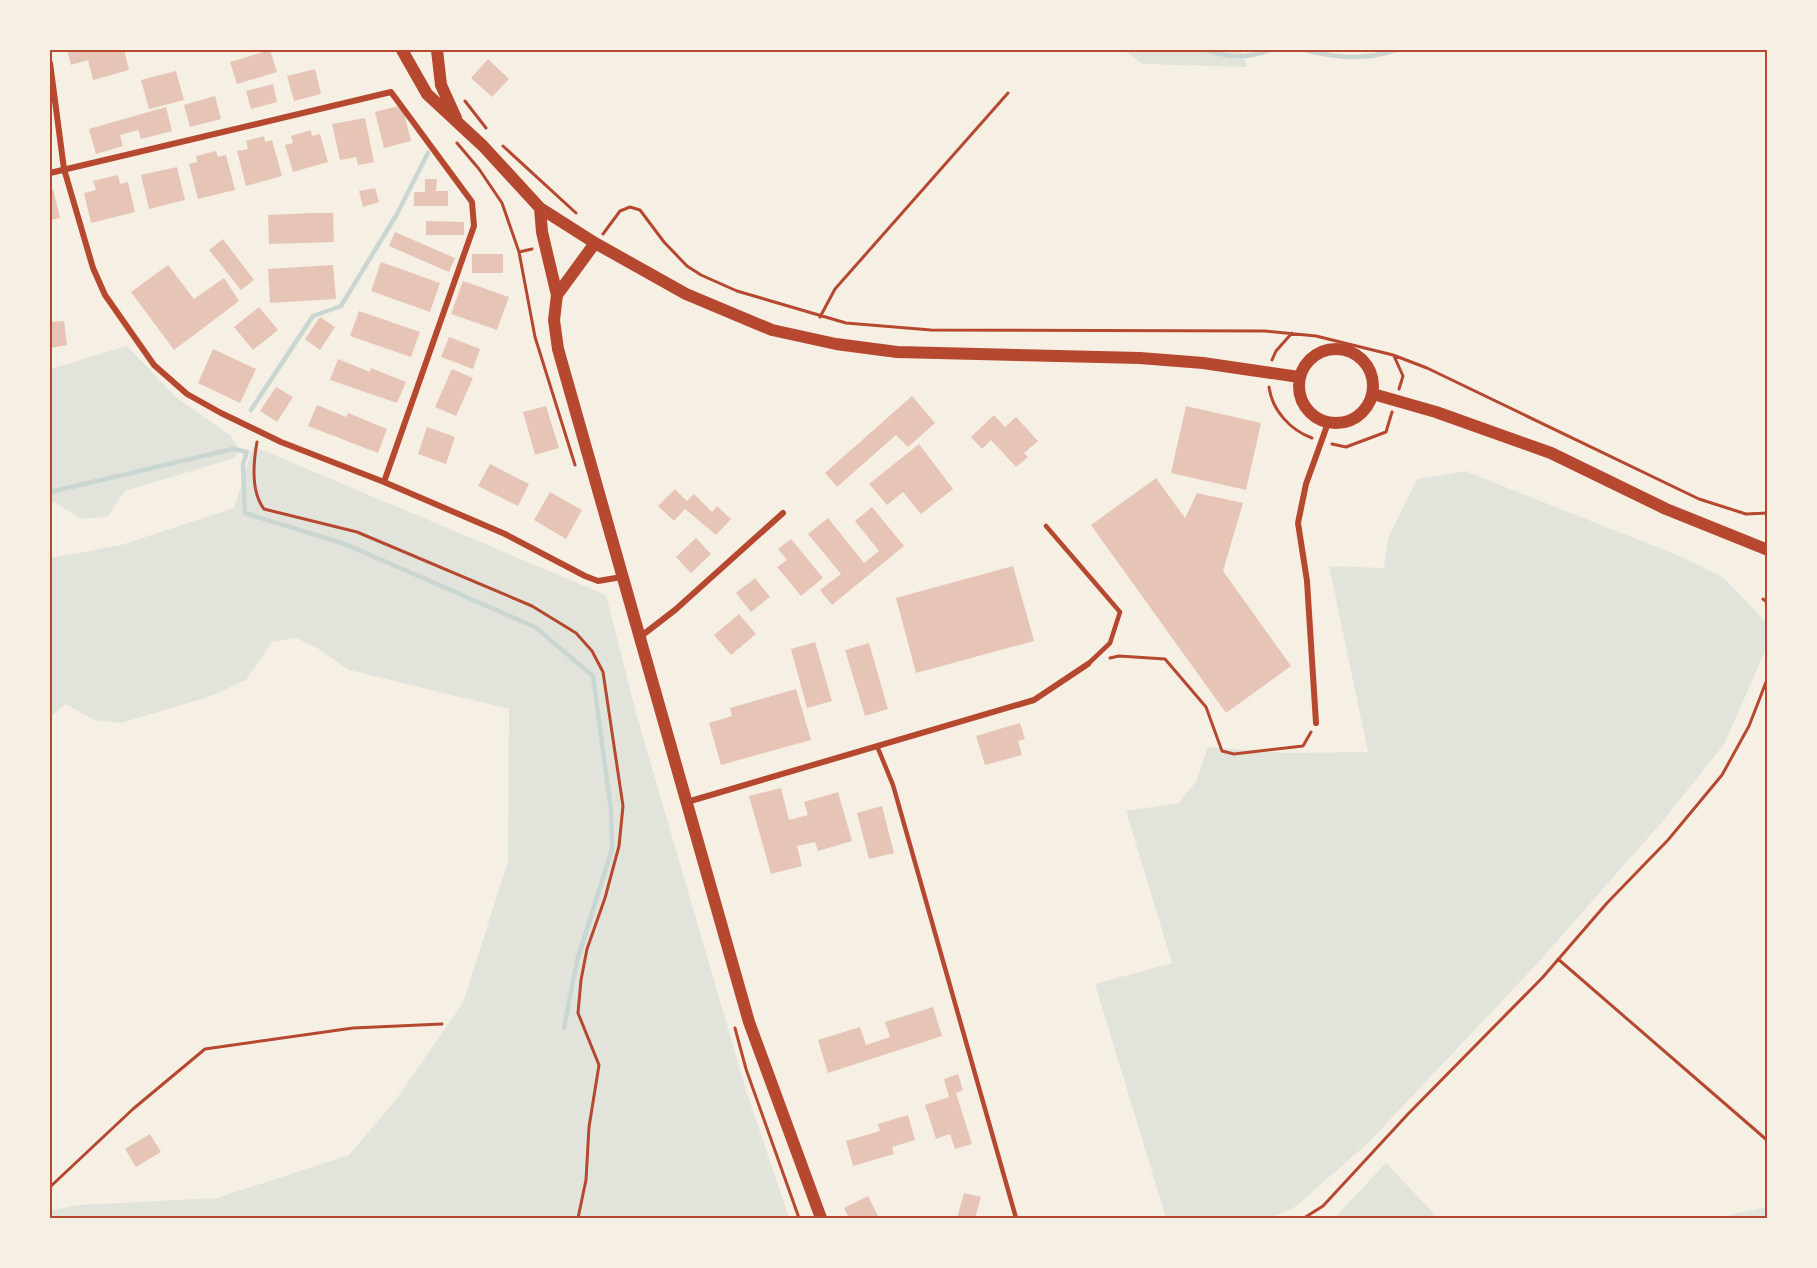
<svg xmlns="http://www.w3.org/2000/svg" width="1817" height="1268" font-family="Signika,sans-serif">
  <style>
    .green { fill: #e2e4dc }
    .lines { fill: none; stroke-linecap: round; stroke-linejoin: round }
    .stream { stroke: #c9d6d2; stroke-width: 4.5 }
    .building { fill: #e6c5b7 }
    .path { stroke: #b5482f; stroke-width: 3 }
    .service { stroke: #b5482f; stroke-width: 4.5 }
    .minor { stroke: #b5482f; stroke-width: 6 }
    .secondary { stroke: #b5482f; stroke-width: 12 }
    .neatline { fill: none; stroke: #b5482f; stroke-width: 2 }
  </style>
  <rect width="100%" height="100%" fill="#f6efe4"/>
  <path class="green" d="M1123,50H1241L1247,67L1143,64Z
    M127,346L176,397L231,436L238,448L235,458L125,491L107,517L80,519L50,499V369Z
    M253,446L606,595L638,720L746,1090L789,1218H50L53,1210L80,1205L217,1198L349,1155L394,1102L463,1003L508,861L509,709L349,670L317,648L296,638L272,642L246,680L208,697L121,723L94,720L66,704L50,717V558L121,545L234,508Z
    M1465,471L1684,558L1724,578L1767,623L1764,653L1725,743L1661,823L1535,966L1368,1143L1295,1207L1270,1218H1166L1095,984L1172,963L1126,811L1178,803L1196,782L1208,747L1288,753L1368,752L1329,566L1384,568L1388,538L1417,479Z
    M1386,1163L1438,1218H1334Z
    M1767,1207V1218H1714Z"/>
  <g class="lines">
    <path class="stream" d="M1206,50C1228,58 1248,59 1270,50
      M1306,50C1335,58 1367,60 1396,50
      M251,410L313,316L341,306L397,214L428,153
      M50,492L233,449L247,452L243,464L245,513L345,544L535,627L593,676L611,810L612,849L577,961L564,1028"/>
  </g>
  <path class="building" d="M67,50H124L129,70L93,80L88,60L71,65Z
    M270,50L277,72L237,84L230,62Z
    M488,59L509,79L492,97L471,78Z
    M315,69L321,94L294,101L287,76Z
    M176,71L184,100L149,109L141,80Z
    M273,84L277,102L251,109L246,91Z
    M215,96L221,119L190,127L184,105Z
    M402,105L411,141L384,148L375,112Z
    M166,107L172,131L141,139L138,130L120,135L123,146L96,154L89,129Z
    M365,118L374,162L358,165L356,157L340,160L332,124Z
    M311,130L312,136L320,134L328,162L293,172L285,145L293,143L291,136Z
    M264,136L265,142L272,140L282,176L246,186L237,151L248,149L246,141Z
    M216,151L218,157L226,155L235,190L198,199L189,164L197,162L196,156Z
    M177,167L185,200L149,209L141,175Z
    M118,175L120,184L128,182L135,212L91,223L84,193L96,190L93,181Z
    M425,179H437L436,191H448V206H414V192H425Z
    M375,188L379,202L363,207L359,191Z
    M53,189L60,218L50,220V190Z
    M312,213H333L334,242L269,244L268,215Z
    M426,221L464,222V235H426Z
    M395,232L455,258L449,272L389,246Z
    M223,239L254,280L241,290L209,250Z
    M472,254H503V273H472Z
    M381,262L440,283L430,312L371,291Z
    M168,265L194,299L224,278L239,301L174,350L131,292Z
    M333,265L336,299L270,303L268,269Z
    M463,281L509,297L497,330L451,314Z
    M259,307L278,330L253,350L234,327Z
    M359,311L420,332L411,357L350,336Z
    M320,317L335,327L320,350L305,339Z
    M64,321L67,345L50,348V322Z
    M449,337L480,349L473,369L441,357Z
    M213,349L256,369L240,403L198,383Z
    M338,359L370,372L371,368L406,382L397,403L330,380Z
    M452,369L473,378L456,416L435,407Z
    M276,387L293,397L277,422L260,411Z
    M912,396L935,423L908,447L896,435L837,487L825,473Z
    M317,405L346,417L348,413L387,429L378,453L308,426Z
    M546,406L559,448L535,455L523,412Z
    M1186,406L1261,423L1246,490L1171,473Z
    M994,415L1005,427L1016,417L1038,441L1024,453L1028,457L1016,467L991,440L982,449L971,437Z
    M427,427L455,437L446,464L418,454Z
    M919,444L953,489L921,514L903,492L887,505L869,484Z
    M490,464L529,484L518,506L478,486Z
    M1156,478L1185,518L1197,493L1243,503L1223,571L1291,666L1226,713L1091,525Z
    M675,489L687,501L694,494L712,512L717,506L731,519L716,535L685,509L674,521L658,506Z
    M550,492L582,510L566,539L534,520Z
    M872,507L904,546L832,605L820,590L841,574L808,534L828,518L864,563L879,551L855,521Z
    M696,538L711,554L691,573L676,557Z
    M791,539L823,578L801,596L777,567L787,560L778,549Z
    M1013,566L1034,641L916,673L896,598Z
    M755,578L770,597L751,612L736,593Z
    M739,614L756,634L731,655L714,635Z
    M815,642L832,701L807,708L791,649Z
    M869,643L888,709L865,716L845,650Z
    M796,689L811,740L721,765L709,723L732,716L730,708Z
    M1020,723L1025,739L1018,741L1022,755L985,765L976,736Z
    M781,788L789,820L808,815L804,802L838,792L852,841L818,851L815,842L797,846L802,866L771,874L749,796Z
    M882,806L894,853L869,859L857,813Z
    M933,1007L942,1036L828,1073L818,1040L860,1027L866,1045L890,1037L885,1022Z
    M958,1074L963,1090L956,1093L972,1144L955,1149L950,1134L936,1139L925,1105L949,1097L944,1079Z
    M908,1115L915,1140L892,1147L894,1154L853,1166L846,1141L880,1131L878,1124Z
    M150,1134L161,1152L136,1167L125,1149Z
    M964,1193L981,1197L975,1218H957Z
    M868,1196L879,1218H849L844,1208Z"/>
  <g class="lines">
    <path class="path" d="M465,101L486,128
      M457,143L479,169L502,203L519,252L535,337L575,465
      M503,146L576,213
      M603,234L620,211L630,207L640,210L664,242L687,266L701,275L737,291L846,323L931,330L1265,331L1316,336L1393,355L1427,368L1699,499L1746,514L1768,513
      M519,252L532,249
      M820,317L835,289L1008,93
      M1394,356L1403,376L1399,389
      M1272,360L1276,351L1292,333
      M1269,387C1272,410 1290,430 1312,438
      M257,442C253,464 251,492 264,509L357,532L532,606L576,633L592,651L603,672L623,806L619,846L605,898L587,949L581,980L578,1013L599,1065L589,1127L586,1180L578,1218
      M1332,444L1346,447L1386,432L1392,412
      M1763,599L1768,603
      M1110,658L1119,656L1165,659L1206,707L1222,751L1234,754L1303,746L1311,732
      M1558,959L1768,1141
      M735,1028L746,1069L799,1218
      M50,1187L133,1109L205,1049L353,1028L442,1024
      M1304,1218L1323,1206L1408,1114L1543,977L1607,903L1668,840L1722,775L1749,726L1768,677"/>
    <path class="service" d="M1046,526L1120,612L1110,643L1088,664
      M877,746L893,785L1016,1218"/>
    <path class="minor" d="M50,63L64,169L93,268L105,295L154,365L187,394L221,413L281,442L384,482L505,534L585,576L598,581L622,577
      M50,173L391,92L472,202L474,226L384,482
      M640,637L675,610L783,513
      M1316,723L1307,581L1298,523L1306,484L1328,423
      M687,802L1034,700L1088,664"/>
    <path class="secondary" d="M402,50L427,94L483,146L540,208L595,243L686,294L772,330L836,344L897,352L1140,358L1203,363L1299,377
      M437,50L441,85L456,118
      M540,208L542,232L557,295
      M595,243L557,295L554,320L558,349L749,1022L821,1218
      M1299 386a37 37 0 1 1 74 0a37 37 0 1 1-74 0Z
      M1373,394L1436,412L1551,453L1666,509L1768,550"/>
  </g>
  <rect width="1817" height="1268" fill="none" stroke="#f6efe4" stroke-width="102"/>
  <rect x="51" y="51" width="1715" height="1166" class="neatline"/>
</svg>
